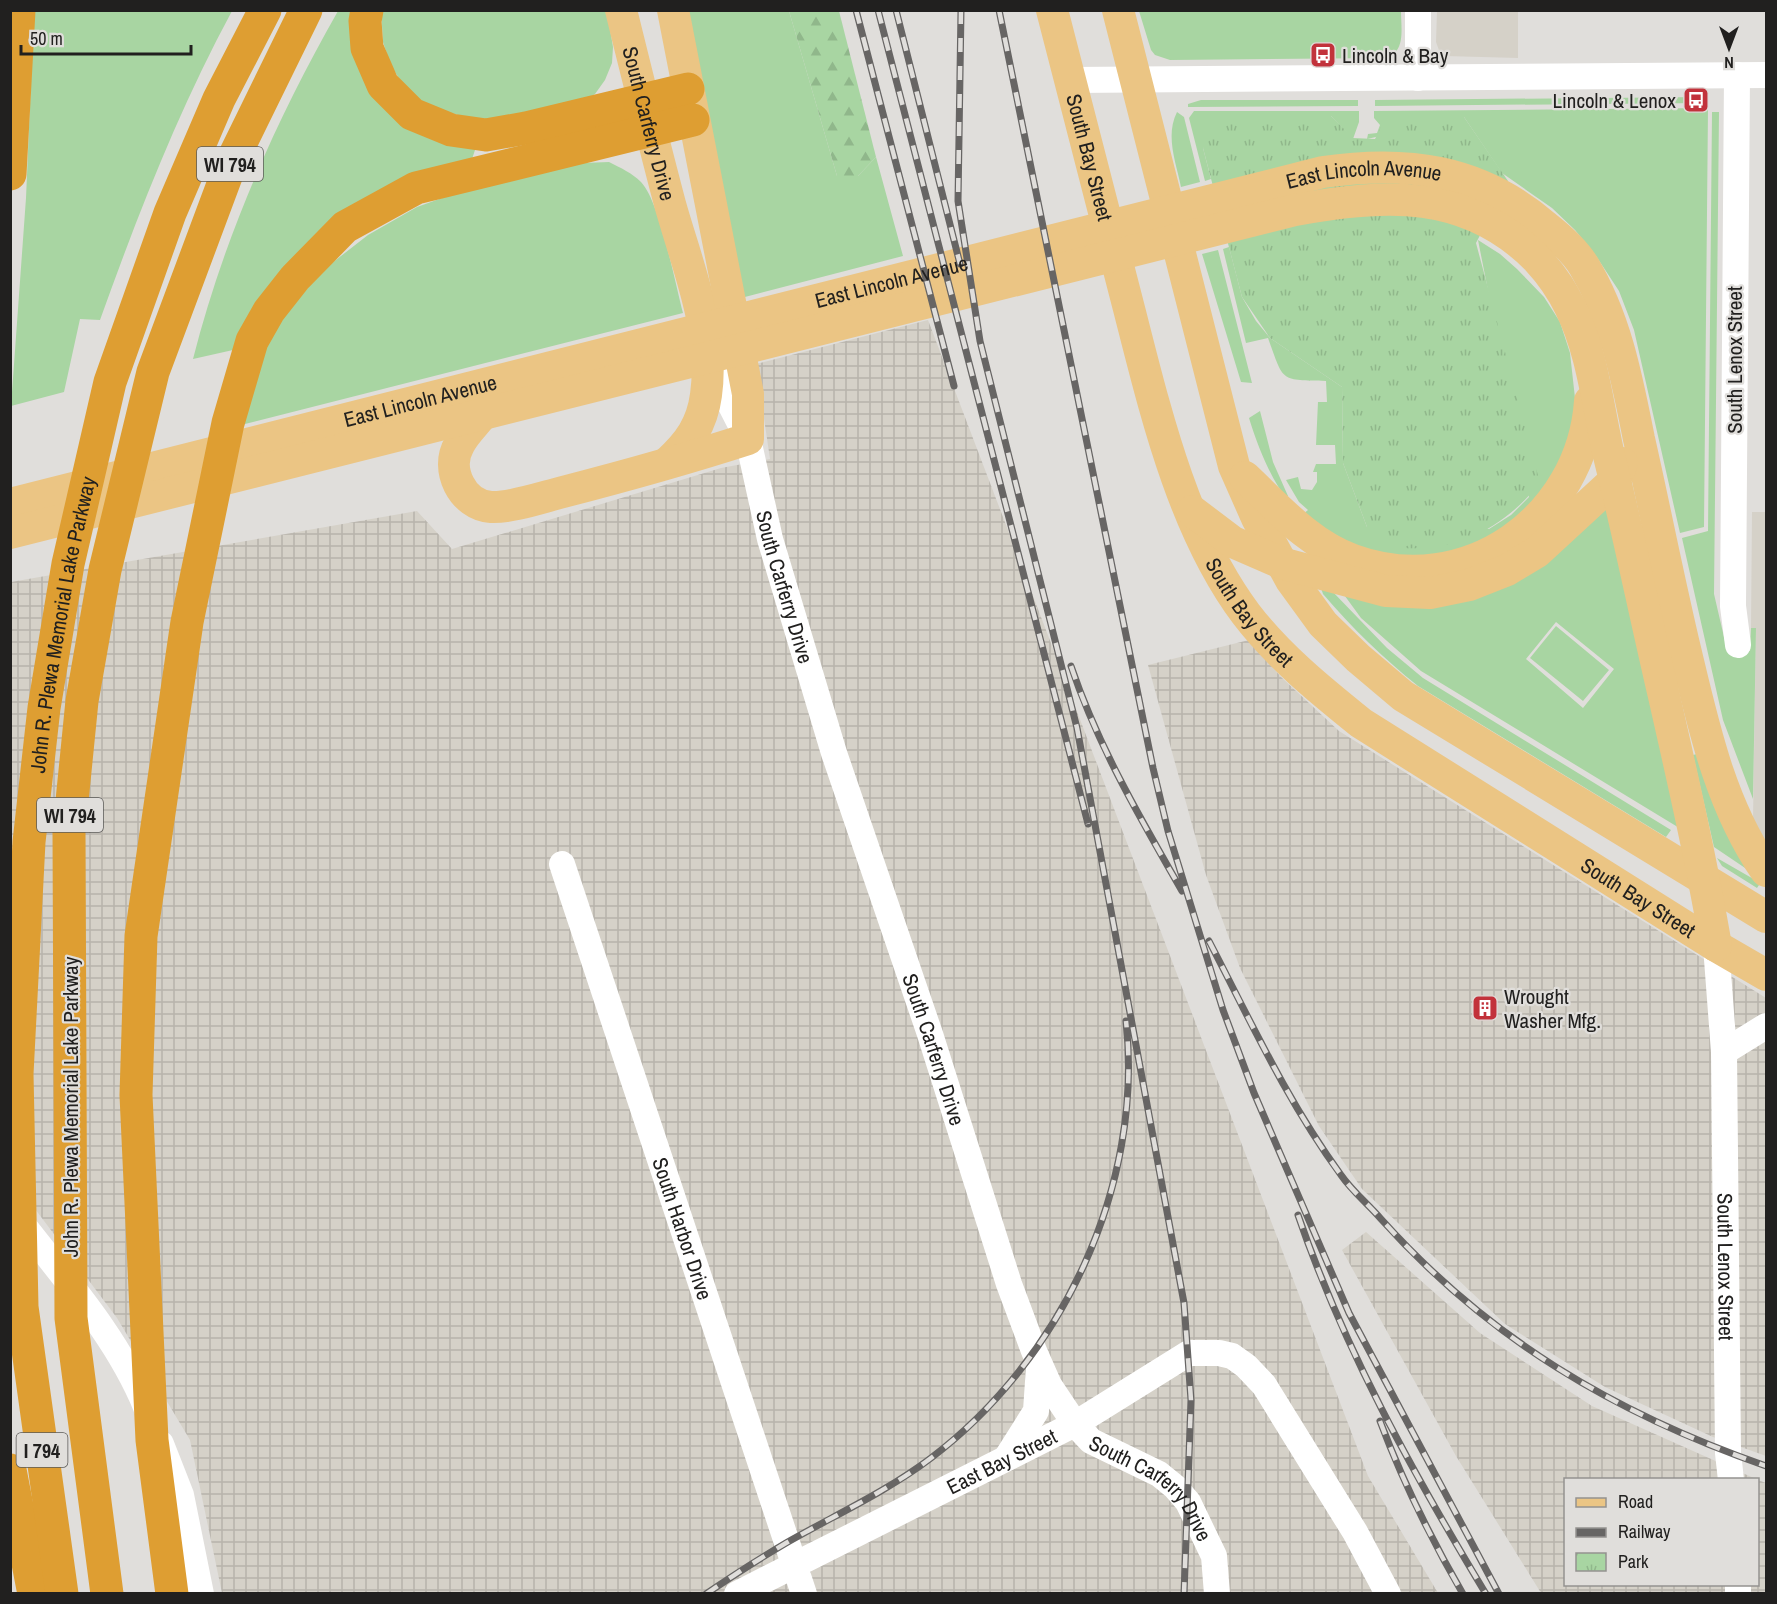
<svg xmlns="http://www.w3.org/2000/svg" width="1777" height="1604" font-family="'Archivo Narrow',sans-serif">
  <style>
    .built { fill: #d5d1c8 }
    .industrial { fill: url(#industrial-grid) }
    .green { fill: #a8d5a2; fill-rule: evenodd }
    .forest { fill: url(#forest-firs) }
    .park { fill: url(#park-tufts) }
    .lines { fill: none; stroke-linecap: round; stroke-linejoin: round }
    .minor { stroke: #fff; stroke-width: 26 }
    .major { stroke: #ebc584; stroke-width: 32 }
    .highway { stroke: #de9e32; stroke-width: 33 }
    .rail-casing { stroke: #676564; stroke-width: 7 }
    .rail { stroke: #e0dedb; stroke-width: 4.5; stroke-dasharray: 14; stroke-linecap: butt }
    .labels { text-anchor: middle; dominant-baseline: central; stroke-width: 4.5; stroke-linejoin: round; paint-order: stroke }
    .shield { fill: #e0dedb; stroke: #5a5957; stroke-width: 1.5 }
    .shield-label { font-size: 20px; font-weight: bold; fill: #21201f }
    .poi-label { font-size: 21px; fill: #21201f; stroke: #e0dedb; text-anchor: start }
    .street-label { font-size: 21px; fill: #21201f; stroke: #e0dedb }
  </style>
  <defs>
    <pattern id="industrial-grid" width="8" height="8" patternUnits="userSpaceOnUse" patternTransform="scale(1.5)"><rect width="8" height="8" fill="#d5d1c8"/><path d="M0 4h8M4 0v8" fill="none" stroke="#b7b3ab"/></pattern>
    <pattern id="forest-firs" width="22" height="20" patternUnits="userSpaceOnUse" patternTransform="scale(1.5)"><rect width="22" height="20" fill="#a8d5a2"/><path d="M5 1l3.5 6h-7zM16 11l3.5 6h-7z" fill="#90b78b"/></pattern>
    <pattern id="park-tufts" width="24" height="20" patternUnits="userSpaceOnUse" patternTransform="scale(1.5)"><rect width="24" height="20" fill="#a8d5a2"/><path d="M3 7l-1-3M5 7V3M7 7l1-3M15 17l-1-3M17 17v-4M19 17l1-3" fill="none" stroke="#90b78b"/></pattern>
  </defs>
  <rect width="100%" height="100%" fill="#e0dedb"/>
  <path class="built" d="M1437,11H1518V58L1445,56L1440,53L1436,42Z
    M1752,512H1766V845L1753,820L1756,628H1751Z"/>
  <path class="industrial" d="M928,320L1368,1476L1438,1593H222L190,1440L117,1318L11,1177V582L417,511L452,549L721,468L770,459L756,364Z
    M1249,640L1281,677L1339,731L1766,998V1456L1713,1437L1605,1387L1505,1324L1362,1189L1319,1126L1240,968L1206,875L1148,665Z
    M1366,1232L1480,1333L1592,1406L1756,1479L1566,1480V1584H1758V1480L1766,1483V1593H1541L1456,1456L1342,1250Z"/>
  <path class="green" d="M381,10L607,11L613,47L612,63L605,80L595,94L574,106L488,123L429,107L406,89L391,66L383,42Z
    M34,11H232C179,109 138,214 100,320L80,319L64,392L11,406L26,198Z
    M338,11H356L359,54L476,147L472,159L419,172L233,350L193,359C224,237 276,120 338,11Z
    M688,11H789L837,176H858L876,157L903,256L741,298Z
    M1139,11H1401C1401,28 1406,52 1386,58L1170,60L1155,55L1151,50Z
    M1703,97L1704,103L1375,106V100Z
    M1201,100H1358V106L1188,107V104Z
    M1708,108L1704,527L1680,533L1634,330L1619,291L1596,256L1575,230L1552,208L1502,173L1464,117L1367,139L1368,134L1377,133L1380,125L1374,118V111Z
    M1194,111H1359V122L1353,139L1331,116L1203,148L1211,179L1205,181L1189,118Z
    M1177,112L1184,117L1200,182L1181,187C1176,162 1165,136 1177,112Z
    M1712,112H1719L1714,594L1727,650L1750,651L1751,628H1756L1753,799L1723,720L1682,538L1708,531Z
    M609,162C621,168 632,173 641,182C660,202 675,283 683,313L237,426L269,333L323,270L368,235L417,207L456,193L583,163Z
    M1478,240L1500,254L1517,269L1544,297L1560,322L1570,353L1576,407L1562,466L1517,524L1445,558L1370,555L1302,515L1308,510L1299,502L1286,480L1298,477L1301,489L1312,490L1317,482V472H1313L1316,464H1336L1335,445H1316L1318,402H1327L1326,381C1279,380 1284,382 1268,338L1246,343L1223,249L1229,247L1242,297L1256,321L1270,338L1342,387L1343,463L1367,527L1489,529L1511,515L1529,497Z
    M1218,250L1252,383L1241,382L1202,254Z
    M1260,411L1273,462L1288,496L1285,497C1268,472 1258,447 1249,418Z
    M1607,508L1681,829L1421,671L1361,618L1342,592ZM1556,622L1614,669L1583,708L1526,659Z
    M1321,588L1332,591L1387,648L1423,678L1671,830L1666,837L1418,686C1383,658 1352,628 1323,594Z
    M1556,626L1609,670L1583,701L1530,658Z
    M1697,754L1751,872L1714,847L1693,755Z
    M1717,858L1757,881L1759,885L1757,888L1722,866Z"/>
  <path class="forest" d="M789,11H839L876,157L858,176H837Z"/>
  <path class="park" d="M1331,116L1353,138L1375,139L1386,117H1464L1508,181L1476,243L1540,483C1499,534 1447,556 1381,546L1367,527L1343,463L1342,387L1270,338L1242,297L1203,148L1229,117Z"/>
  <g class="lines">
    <g class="minor">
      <path d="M1737,75L1733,606L1738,645"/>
      <path d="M1418,78V10"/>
      <path d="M1070,80L1766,75"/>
      <path id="s1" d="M712,353L726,396L748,439L770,539L834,753L930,1034L1009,1284L1034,1351L1049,1385L1075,1424L1091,1441L1159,1474L1175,1487L1188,1502L1214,1556L1217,1594"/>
      <path id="s2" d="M562,864L804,1594"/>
      <path id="s3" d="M1716,946L1724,1052L1728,1453L1731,1480"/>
      <path d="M1724,1052L1766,1026"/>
      <path d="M17,1217C63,1277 117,1336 146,1407"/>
      <path d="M161,1444L181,1495L201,1594"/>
      <path d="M1007,1457L1036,1411L1039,1367"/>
      <path id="s4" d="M737,1594L1075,1424L1189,1353H1219L1232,1356L1246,1366L1264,1385L1355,1532L1388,1594"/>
      <path d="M1738,1594V1584"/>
    </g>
    <g class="major">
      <path id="s5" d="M621,10C637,75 653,140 670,204C687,265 715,331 706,395C702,425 689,443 667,463"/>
      <path id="s6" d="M1052,10C1077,106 1101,201 1126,297C1153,401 1180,526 1246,614C1278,656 1320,690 1361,723L1716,946L1766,975"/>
      <path d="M1118,10L1234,466L1257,518L1291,580L1323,624L1358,658L1403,696L1766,917"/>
      <path d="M481,416C474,425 464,434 459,445C445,469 462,505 491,507C511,508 543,497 563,492C625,476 686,459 748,439V394L673,10"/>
      <path d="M1245,477C1278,508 1309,544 1353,560C1466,601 1582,519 1590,401"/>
      <path id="s7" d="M10,504L1323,172C1407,160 1479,169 1545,226C1559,237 1575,251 1584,266C1616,319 1627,379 1639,439C1655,510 1669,582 1686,653C1704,729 1721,806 1766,871"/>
      <path d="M1192,511L1233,542L1281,563L1386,591L1430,593L1469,585L1507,570L1537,552L1615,480L1622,463"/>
      <path d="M10,533L1295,210C1384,193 1468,189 1537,259C1550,273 1562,290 1570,307C1594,354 1598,413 1611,464C1629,536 1644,610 1661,683C1681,771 1701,858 1716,946"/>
    </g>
    <g class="highway">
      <path d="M367,10L365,21L367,48L383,85L412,114L451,130L486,135L526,128L688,89"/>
      <path d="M10,174L19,10"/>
      <path d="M10,1470L34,1594"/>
      <path id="s8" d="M62,1594L22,1307L17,1074L29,842L44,708L68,564L110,382L170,213L219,99L265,10"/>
      <path d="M107,1594L71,1318L69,831L82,701L105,570L153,372L231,163L306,10"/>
      <path d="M172,1594L152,1440L136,1095L141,936L187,622L228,423L252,341L269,311L295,278L345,227L416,188L693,120"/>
    </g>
    <g class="rail-casing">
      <path id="rail" d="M856,10L954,386
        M878,10L1088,824
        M896,10L960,264
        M961,10L958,201L980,341L1077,728L1184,1303L1191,1400L1184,1594
        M999,10L1153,768L1168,831L1223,1010L1254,1093L1349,1313L1499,1594
        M1071,666C1098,746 1140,818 1182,891
        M1209,941C1251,1022 1287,1101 1341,1175C1352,1191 1368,1204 1381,1219C1489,1339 1614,1413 1766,1466
        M1298,1215C1344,1349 1413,1473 1486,1594
        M1380,1421C1403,1482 1430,1537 1463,1594
        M706,1594C732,1576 759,1559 786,1543C835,1515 886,1492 931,1458C1062,1359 1144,1186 1126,1021"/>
    </g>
    <use href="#rail" class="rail"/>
  </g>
  <defs>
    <g id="bus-square" transform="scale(1.35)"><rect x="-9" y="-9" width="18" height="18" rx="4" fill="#c2323b" stroke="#e0dedb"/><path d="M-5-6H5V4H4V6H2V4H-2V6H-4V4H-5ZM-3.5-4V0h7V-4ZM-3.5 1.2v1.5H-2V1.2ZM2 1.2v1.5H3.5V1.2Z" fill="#fff"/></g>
    <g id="building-square" transform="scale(1.35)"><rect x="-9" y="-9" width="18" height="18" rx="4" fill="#c2323b" stroke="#e0dedb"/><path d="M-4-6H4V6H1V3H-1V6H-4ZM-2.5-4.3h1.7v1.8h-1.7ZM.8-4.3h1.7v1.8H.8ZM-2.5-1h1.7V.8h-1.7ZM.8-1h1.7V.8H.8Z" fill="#fff"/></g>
  </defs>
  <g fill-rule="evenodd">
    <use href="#bus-square" x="1323" y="55"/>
    <use href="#bus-square" x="1696" y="100"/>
    <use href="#building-square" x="1485" y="1008"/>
  </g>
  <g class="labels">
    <g class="shield">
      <rect x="197" y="147" width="66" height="34" rx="4.5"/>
      <rect x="37" y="798" width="66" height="34" rx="4.5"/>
      <rect x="16.5" y="1433" width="51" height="34" rx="4.5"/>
    </g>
    <g class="shield-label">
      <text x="230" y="164">WI 794</text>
      <text x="70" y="815">WI 794</text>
      <text x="42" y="1450">I 794</text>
    </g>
    <g class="poi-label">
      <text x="1342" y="55">Lincoln &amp; Bay</text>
      <text x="1676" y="100" text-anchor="end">Lincoln &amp; Lenox</text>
      <text x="1504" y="996">Wrought<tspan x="1504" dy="24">Washer Mfg.</tspan></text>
    </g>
    <g class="street-label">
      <text stroke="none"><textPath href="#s5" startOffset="117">South Carferry Drive</textPath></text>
      <text stroke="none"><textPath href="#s6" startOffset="152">South Bay Street</textPath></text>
      <text stroke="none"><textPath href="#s7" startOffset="1395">East Lincoln Avenue</textPath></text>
      <text stroke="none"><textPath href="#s7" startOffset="909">East Lincoln Avenue</textPath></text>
      <text transform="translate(1734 360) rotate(-90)">South Lenox Street</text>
      <text stroke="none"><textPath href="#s7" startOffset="423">East Lincoln Avenue</textPath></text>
      <text stroke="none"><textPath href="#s1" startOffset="246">South Carferry Drive</textPath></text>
      <text stroke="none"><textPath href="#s6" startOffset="638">South Bay Street</textPath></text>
      <text stroke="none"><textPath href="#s8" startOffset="975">John R. Plewa Memorial Lake Parkway</textPath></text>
      <text stroke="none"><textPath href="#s6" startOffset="1124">South Bay Street</textPath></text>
      <text stroke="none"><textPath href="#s1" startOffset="732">South Carferry Drive</textPath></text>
      <text transform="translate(70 1107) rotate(-90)">John R. Plewa Memorial Lake Parkway</text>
      <text stroke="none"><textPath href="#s2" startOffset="384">South Harbor Drive</textPath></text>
      <text stroke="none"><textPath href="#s3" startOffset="321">South Lenox Street</textPath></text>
      <text stroke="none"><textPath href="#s4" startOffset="296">East Bay Street</textPath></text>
      <text stroke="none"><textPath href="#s1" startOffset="1236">South Carferry Drive</textPath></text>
    </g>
  </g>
  <rect width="1777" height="1604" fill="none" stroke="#21201f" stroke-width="24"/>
  <rect x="1564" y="1478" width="195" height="108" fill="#e0dedb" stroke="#949290" stroke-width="1.5"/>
  <rect x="1576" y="1498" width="30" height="9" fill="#ebc584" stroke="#949290" stroke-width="1.5"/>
  <text x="1618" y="1508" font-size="18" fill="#21201f">Road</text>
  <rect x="1576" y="1528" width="30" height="9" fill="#676564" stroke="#949290" stroke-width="1.5"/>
  <text x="1618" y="1538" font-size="18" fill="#21201f">Railway</text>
  <rect x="1576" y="1553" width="30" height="18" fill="url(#park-tufts)" stroke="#949290" stroke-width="1.5"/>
  <text x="1618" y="1568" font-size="18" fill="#21201f">Park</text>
  <g transform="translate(1729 48) rotate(180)" stroke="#e0dedb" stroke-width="4.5" paint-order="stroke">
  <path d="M0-4.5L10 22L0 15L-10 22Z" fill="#21201f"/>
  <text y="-9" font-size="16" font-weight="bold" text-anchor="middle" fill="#21201f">N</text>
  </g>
  <path d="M21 45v9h170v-9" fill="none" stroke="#21201f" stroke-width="3"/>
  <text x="30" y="45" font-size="18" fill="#21201f" stroke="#e0dedb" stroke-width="4.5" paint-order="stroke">50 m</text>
</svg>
